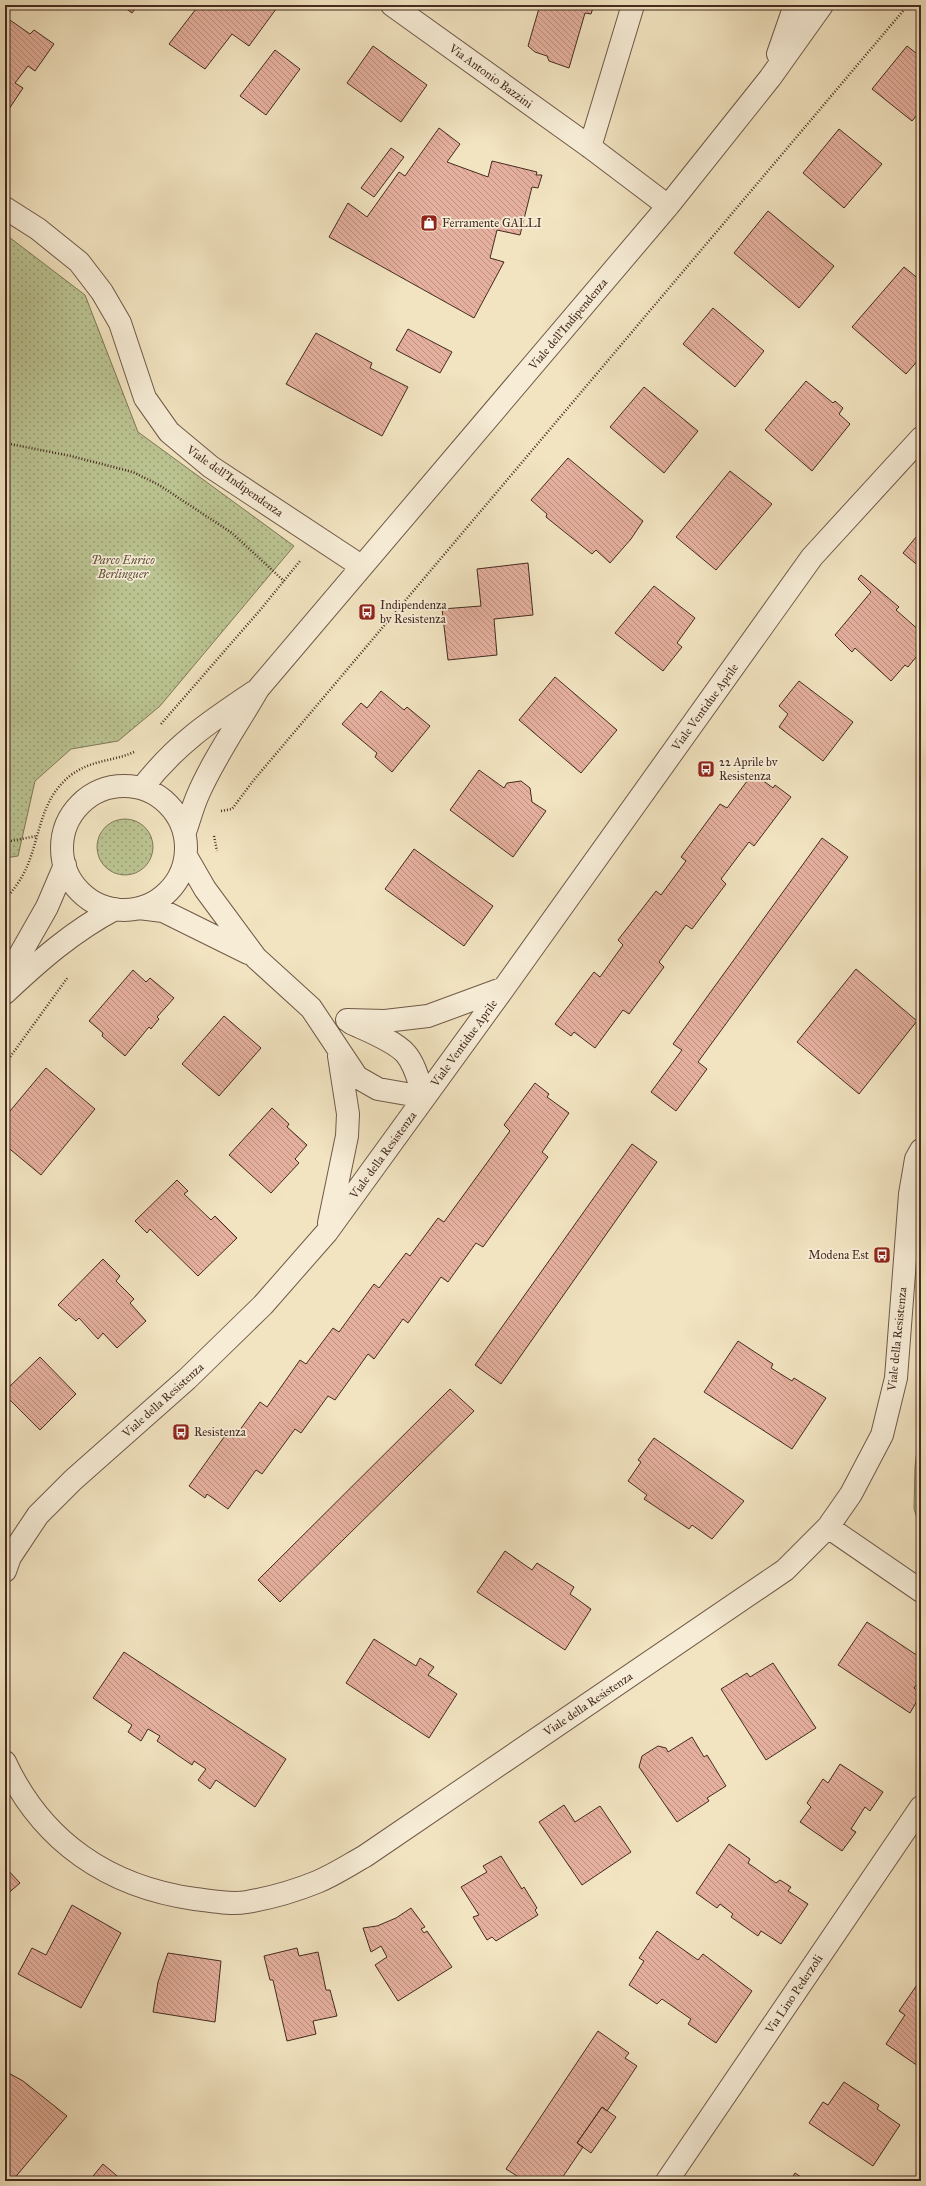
<svg xmlns="http://www.w3.org/2000/svg" width="926" height="2186" font-family="'IM FELL Great Primer',serif">
  <style>
    .grass { fill: url(#grass-dots); stroke: #807859 }
    .building { fill: url(#building-back-hatch); stroke: #452b20 }
    .lines { fill: none; stroke-linecap: round; stroke-linejoin: round }
    .minor-casing { stroke: #705948; stroke-width: 24 }
    .path { stroke: #452b20; stroke-width: 2.5; stroke-dasharray: 1 2; stroke-linecap: butt }
    .minor { stroke: #f7edd7; stroke-width: 22 }
    .labels { text-anchor: middle; dominant-baseline: central; stroke-width: 3.5; stroke-linejoin: round; paint-order: stroke }
    .street-label { font-size: 12px; fill: #452b20; stroke: #f7edd7 }
    .poi-label { font-size: 12px; fill: #452b20; stroke: #f7edd7; text-anchor: start }
    .park-label { font-size: 12px; font-style: italic; fill: #62513c; stroke: #f7edd7 }
  </style>
  <defs>
    <pattern id="grass-dots" width="8" height="8" patternUnits="userSpaceOnUse"><rect width="8" height="8" fill="#bbc492"/><path d="M2 2h.1M6 6h.1" fill="none" stroke="#9a9f77" stroke-width="1.8" stroke-linecap="round"/></pattern>
    <pattern id="building-back-hatch" width="6" height="6" patternUnits="userSpaceOnUse"><rect width="6" height="6" fill="#e5b09e"/><path d="M-1 5l2 2M0 0l6 6M5-1l2 2" fill="none" stroke="#bb8f80"/></pattern>
  </defs>
  <rect width="100%" height="100%" fill="#f2e4c1"/>
  <filter id="stains"><feTurbulence type="fractalNoise" baseFrequency=".005" numOctaves="4"/><feColorMatrix values="0 0 0 0 .2 0 0 0 0 .09 0 0 0 0 .02 0 0 0 .5 -.17"/></filter>
  <radialGradient id="worn" r=".72"><stop offset=".6" stop-color="#630" stop-opacity="0"/><stop offset="1" stop-color="#630" stop-opacity=".3"/></radialGradient>
  <path class="grass" d="M5,234L85,295L138,432L294,546L160,706L118,741L71,749L35,781L18,856L5,858Z
    M97 847a28 28 0 1 1 56 0a28 28 0 1 1-56 0Z
    M921,1413V1530L914,1509L915,1467Z"/>
  <path class="building" d="M121,5H138L132,13Z
    M199,5H279L249,46L232,34L205,69L169,44Z
    M540,5H558L565,7L566,5H594L591,14L585,13L569,68L549,61L547,56L535,52L528,46Z
    M5,9L10,13L7,18L30,34L34,30L54,44L35,71L28,66L15,83L23,88L5,115Z
    M373,46L427,85L401,122L347,83Z
    M907,46L921,57V110L912,121L872,89Z
    M275,50L300,69L266,115L240,96Z
    M439,128L460,144L447,162L488,177L492,161L537,172L536,175H542L538,188L532,187L520,235L497,230L490,258L504,262L474,318L329,237L348,203L367,217L399,172L405,176Z
    M839,129L882,164L844,208L803,173Z
    M391,148L404,157L374,197L361,188Z
    M768,211L834,266L799,308L734,253Z
    M904,267L921,281V347L918,350L921,353V357L906,374L852,327Z
    M713,308L764,351L735,387L683,344Z
    M408,329L452,352L440,373L396,350Z
    M316,333L372,363L370,368L408,387L382,436L286,384Z
    M806,381L833,403L835,401L843,408L839,414L850,424L812,471L765,430Z
    M644,387L698,431L664,473L610,427Z
    M568,458L643,521L631,539L610,563L596,550L592,554L546,517L547,514L531,500Z
    M730,471L772,504L716,570L676,537Z
    M921,531V568L903,553Z
    M528,563L533,615L494,619L497,655L448,660L442,609L481,606L477,569Z
    M861,575L899,607L896,610L921,632V651L908,667L905,665L891,681L855,648L852,652L835,635L871,592L858,579Z
    M654,586L695,618L677,643L682,647L663,671L615,633Z
    M555,677L617,730L581,773L519,720Z
    M799,681L853,722L823,761L779,727L788,714L779,706Z
    M381,691L404,710L407,707L430,726L392,772L375,757L377,753L342,724L361,703L367,708Z
    M479,770L504,788L507,783L521,781L530,788L532,802L546,811L513,857L450,810Z
    M753,773L773,788L775,785L791,797L754,846L749,842L721,879L726,884L692,929L686,925L659,962L664,967L629,1014L623,1010L595,1048L574,1032L571,1036L555,1024L594,972L600,977L623,945L618,940L656,891L661,895L686,861L681,857L720,804L727,808Z
    M822,838L848,857L698,1062L707,1069L676,1111L651,1092L682,1050L673,1044Z
    M414,849L493,906L464,946L385,889Z
    M856,969L917,1021L859,1094L797,1042Z
    M133,970L146,982L150,978L174,998L157,1017L159,1019L151,1029L149,1027L125,1056L102,1036L103,1033L89,1021Z
    M224,1016L261,1048L219,1096L182,1064Z
    M46,1068L95,1109L41,1175L5,1145V1117Z
    M535,1083L549,1094L547,1097L569,1113L542,1152L548,1157L483,1247L476,1243L448,1282L441,1277L408,1323L403,1319L374,1359L368,1354L335,1400L328,1396L301,1433L295,1429L262,1474L256,1470L228,1509L207,1494L205,1498L189,1486L227,1433L234,1438L260,1402L267,1407L300,1360L306,1364L333,1328L339,1332L374,1284L379,1288L406,1253L410,1256L438,1218L444,1222L510,1131L504,1125Z
    M272,1108L289,1124L287,1127L307,1145L295,1159L299,1163L271,1193L229,1155Z
    M632,1144L657,1162L501,1384L475,1365Z
    M177,1180L188,1191L184,1194L211,1220L215,1216L237,1238L198,1276L150,1229L147,1233L135,1221Z
    M103,1259L120,1276L116,1281L134,1299L130,1303L146,1321L117,1348L103,1333L98,1339L79,1318L76,1321L58,1305Z
    M738,1341L773,1364L771,1368L792,1381L794,1378L826,1398L792,1449L704,1392Z
    M40,1357L76,1394L40,1430L5,1395V1391Z
    M450,1389L474,1411L280,1602L258,1580Z
    M654,1438L744,1501L712,1539L692,1525L689,1529L644,1499L647,1495L628,1481L641,1462L638,1460Z
    M505,1551L532,1570L537,1563L574,1587L570,1594L591,1609L565,1650L477,1592Z
    M867,1622L921,1658V1678L914,1688L921,1694L910,1713L838,1665Z
    M374,1639L416,1666L420,1658L434,1667L428,1675L457,1694L429,1738L346,1683Z
    M124,1652L286,1759L255,1807L216,1780L210,1789L198,1780L206,1769L194,1761L192,1765L157,1741L160,1736L148,1729L141,1741L128,1732L132,1725L93,1698Z
    M773,1663L816,1728L766,1760L721,1689L747,1673L750,1677Z
    M692,1737L704,1757L707,1755L726,1786L707,1798L709,1801L677,1822L639,1767L642,1756L658,1746L666,1748L668,1752Z
    M840,1764L883,1792L870,1811L865,1807L851,1829L856,1832L842,1851L800,1822L811,1807L807,1803L823,1779L828,1783Z
    M564,1805L575,1822L600,1806L631,1852L582,1885L539,1822Z
    M729,1844L750,1859L748,1863L776,1883L780,1880L791,1887L788,1891L808,1904L781,1944L761,1931L758,1936L731,1917L733,1914L720,1904L717,1908L696,1893Z
    M501,1856L522,1889L524,1887L537,1908L535,1910L538,1915L496,1941L492,1937L487,1940L473,1917L479,1915L461,1887L487,1872L483,1866Z
    M5,1867L20,1883L5,1896Z
    M72,1905L121,1933L81,2008L18,1974L32,1948L46,1955Z
    M411,1908L425,1927L421,1929L424,1933L427,1931L452,1967L398,2001L375,1965L387,1957L381,1946L371,1952L363,1928L377,1926L396,1918Z
    M657,1931L698,1960L703,1954L752,1991L716,2043L688,2024L691,2019L662,1999L657,2004L629,1985L644,1961L639,1958Z
    M297,1948L299,1956L318,1952L326,1990H330L337,2016L313,2021L316,2034L287,2041L273,1980H270L264,1956Z
    M168,1953L221,1961L215,2022L153,2012L158,1982Z
    M921,1979V2068L886,2044L905,2015L899,2011Z
    M598,2031L629,2053L625,2058L637,2066L607,2111L602,2107L577,2143L583,2147L560,2181H525L506,2169Z
    M5,2071L23,2081L67,2116L12,2181H5Z
    M844,2082L879,2105L877,2109L900,2125L873,2166L809,2123L823,2102L828,2105Z
    M602,2107L616,2117L591,2153L577,2143Z
    M103,2164L123,2181H89Z
    M795,2173L807,2181H790Z"/>
  <g class="lines">
    <g class="minor-casing">
      <path id="minor" d="M392,5L590,147L668,206
        M778,54L795,5
        M590,147L633,5
        M5,208L38,229L79,262L102,292L120,323L145,398L169,432L211,467L361,566
        M62 848a62 62 0 1 1 124 0a62 62 0 1 1-124 0Z
        M142,788C175,745 209,722 254,692
        M185,832C189,821 192,809 197,797C212,761 238,724 258,689L668,206L770,78L822,5
        M186,856L205,889L256,958L311,1008L357,1077L378,1089L424,1097
        M139,908L163,911L248,953
        M5,981L47,907L65,865
        M5,993C39,961 73,931 115,909
        M347,1020L385,1021L428,1016L504,988
        M351,1023C366,1030 395,1041 406,1054C416,1066 419,1083 424,1097
        M329,1223L347,1136L348,1114L339,1056
        M828,1527L921,1591
        M5,1571L10,1557L38,1515L73,1480L187,1379L263,1305L327,1232L504,988L812,557L921,438
        M5,1762C42,1842 109,1887 195,1899C212,1901 230,1905 247,1902C270,1898 295,1891 317,1882C334,1875 349,1865 365,1856L785,1570L828,1527L851,1494L882,1435L896,1378L910,1194L916,1159L921,1150
        M667,2181L921,1807"/>
    </g>
    <path class="path" d="M5,443L71,456L133,472L159,485L232,533L284,581
      M161,724L261,609L300,561
      M221,811L232,809L253,781L908,5
      M214,836L217,851
      M5,842L37,836
      M5,900C12,891 19,883 24,873C41,839 38,801 71,775C93,759 112,762 134,752
      M5,1064L68,977"/>
    <use href="#minor" class="minor"/>
  </g>
  <defs>
    <g id="shop-square" transform="scale(0.9)"><rect x="-9" y="-9" width="18" height="18" rx="4" fill="#8f2418" stroke="#f7edd7"/><path d="M-5-2.5h2.3a2.7 3.5 0 0 1 5.4 0H5L5.5 6h-11ZM-1.5-2.5h3a1.5 2.3 0 0 0-3 0Z" fill="#fff"/></g>
    <g id="bus-square" transform="scale(0.9)"><rect x="-9" y="-9" width="18" height="18" rx="4" fill="#8f2418" stroke="#f7edd7"/><path d="M-5-6H5V4H4V6H2V4H-2V6H-4V4H-5ZM-3.5-4V0h7V-4ZM-3.5 1.2v1.5H-2V1.2ZM2 1.2v1.5H3.5V1.2Z" fill="#fff"/></g>
  </defs>
  <g fill-rule="evenodd">
    <use href="#shop-square" x="429" y="223"/>
    <use href="#bus-square" x="367" y="612"/>
    <use href="#bus-square" x="706" y="769"/>
    <use href="#bus-square" x="882" y="1255"/>
    <use href="#bus-square" x="181" y="1432"/>
  </g>
  <g class="labels">
    <g class="street-label">
      <text transform="translate(491 76) rotate(36)">Via Antonio Bazzini</text>
      <text transform="translate(568 324) rotate(-50)">Viale dell'Indipendenza</text>
      <text transform="translate(235 481) rotate(35)">Viale dell'Indipendenza</text>
      <text transform="translate(705 707) rotate(-54)">Viale Ventidue Aprile</text>
      <text transform="translate(464 1043) rotate(-54)">Viale Ventidue Aprile</text>
      <text transform="translate(383 1155) rotate(-54)">Viale della Resistenza</text>
      <text transform="translate(897 1339) rotate(-84)">Viale della Resistenza</text>
      <text transform="translate(163 1400) rotate(-42)">Viale della Resistenza</text>
      <text transform="translate(588 1704) rotate(-34)">Viale della Resistenza</text>
      <text transform="translate(794 1994) rotate(-56)">Via Lino Pederzoli</text>
    </g>
    <g class="poi-label">
      <text x="442" y="223">Ferramente GALLI</text>
      <text x="380" y="605">Indipendenza<tspan x="380" dy="14">bv Resistenza</tspan></text>
      <text x="719" y="762">22 Aprile bv<tspan x="719" dy="14">Resistenza</tspan></text>
      <text x="869" y="1255" text-anchor="end">Modena Est</text>
      <text x="194" y="1432">Resistenza</text>
    </g>
    <g class="park-label">
      <text x="123" y="560">Parco Enrico<tspan x="123" dy="14">Berlinguer</tspan></text>
    </g>
  </g>
  <rect width="926" height="2186" fill="none" stroke="#f2e4c1" stroke-width="20"/>
  <rect x="6" y="6" width="914" height="2174" fill="none" stroke="#452b20" stroke-width="2"/>
  <rect x="10" y="10" width="906" height="2166" fill="none" stroke="#452b20"/>
  <rect width="100%" height="100%" filter="url(#stains)"/>
  <rect width="100%" height="100%" fill="url(#worn)"/>
</svg>
